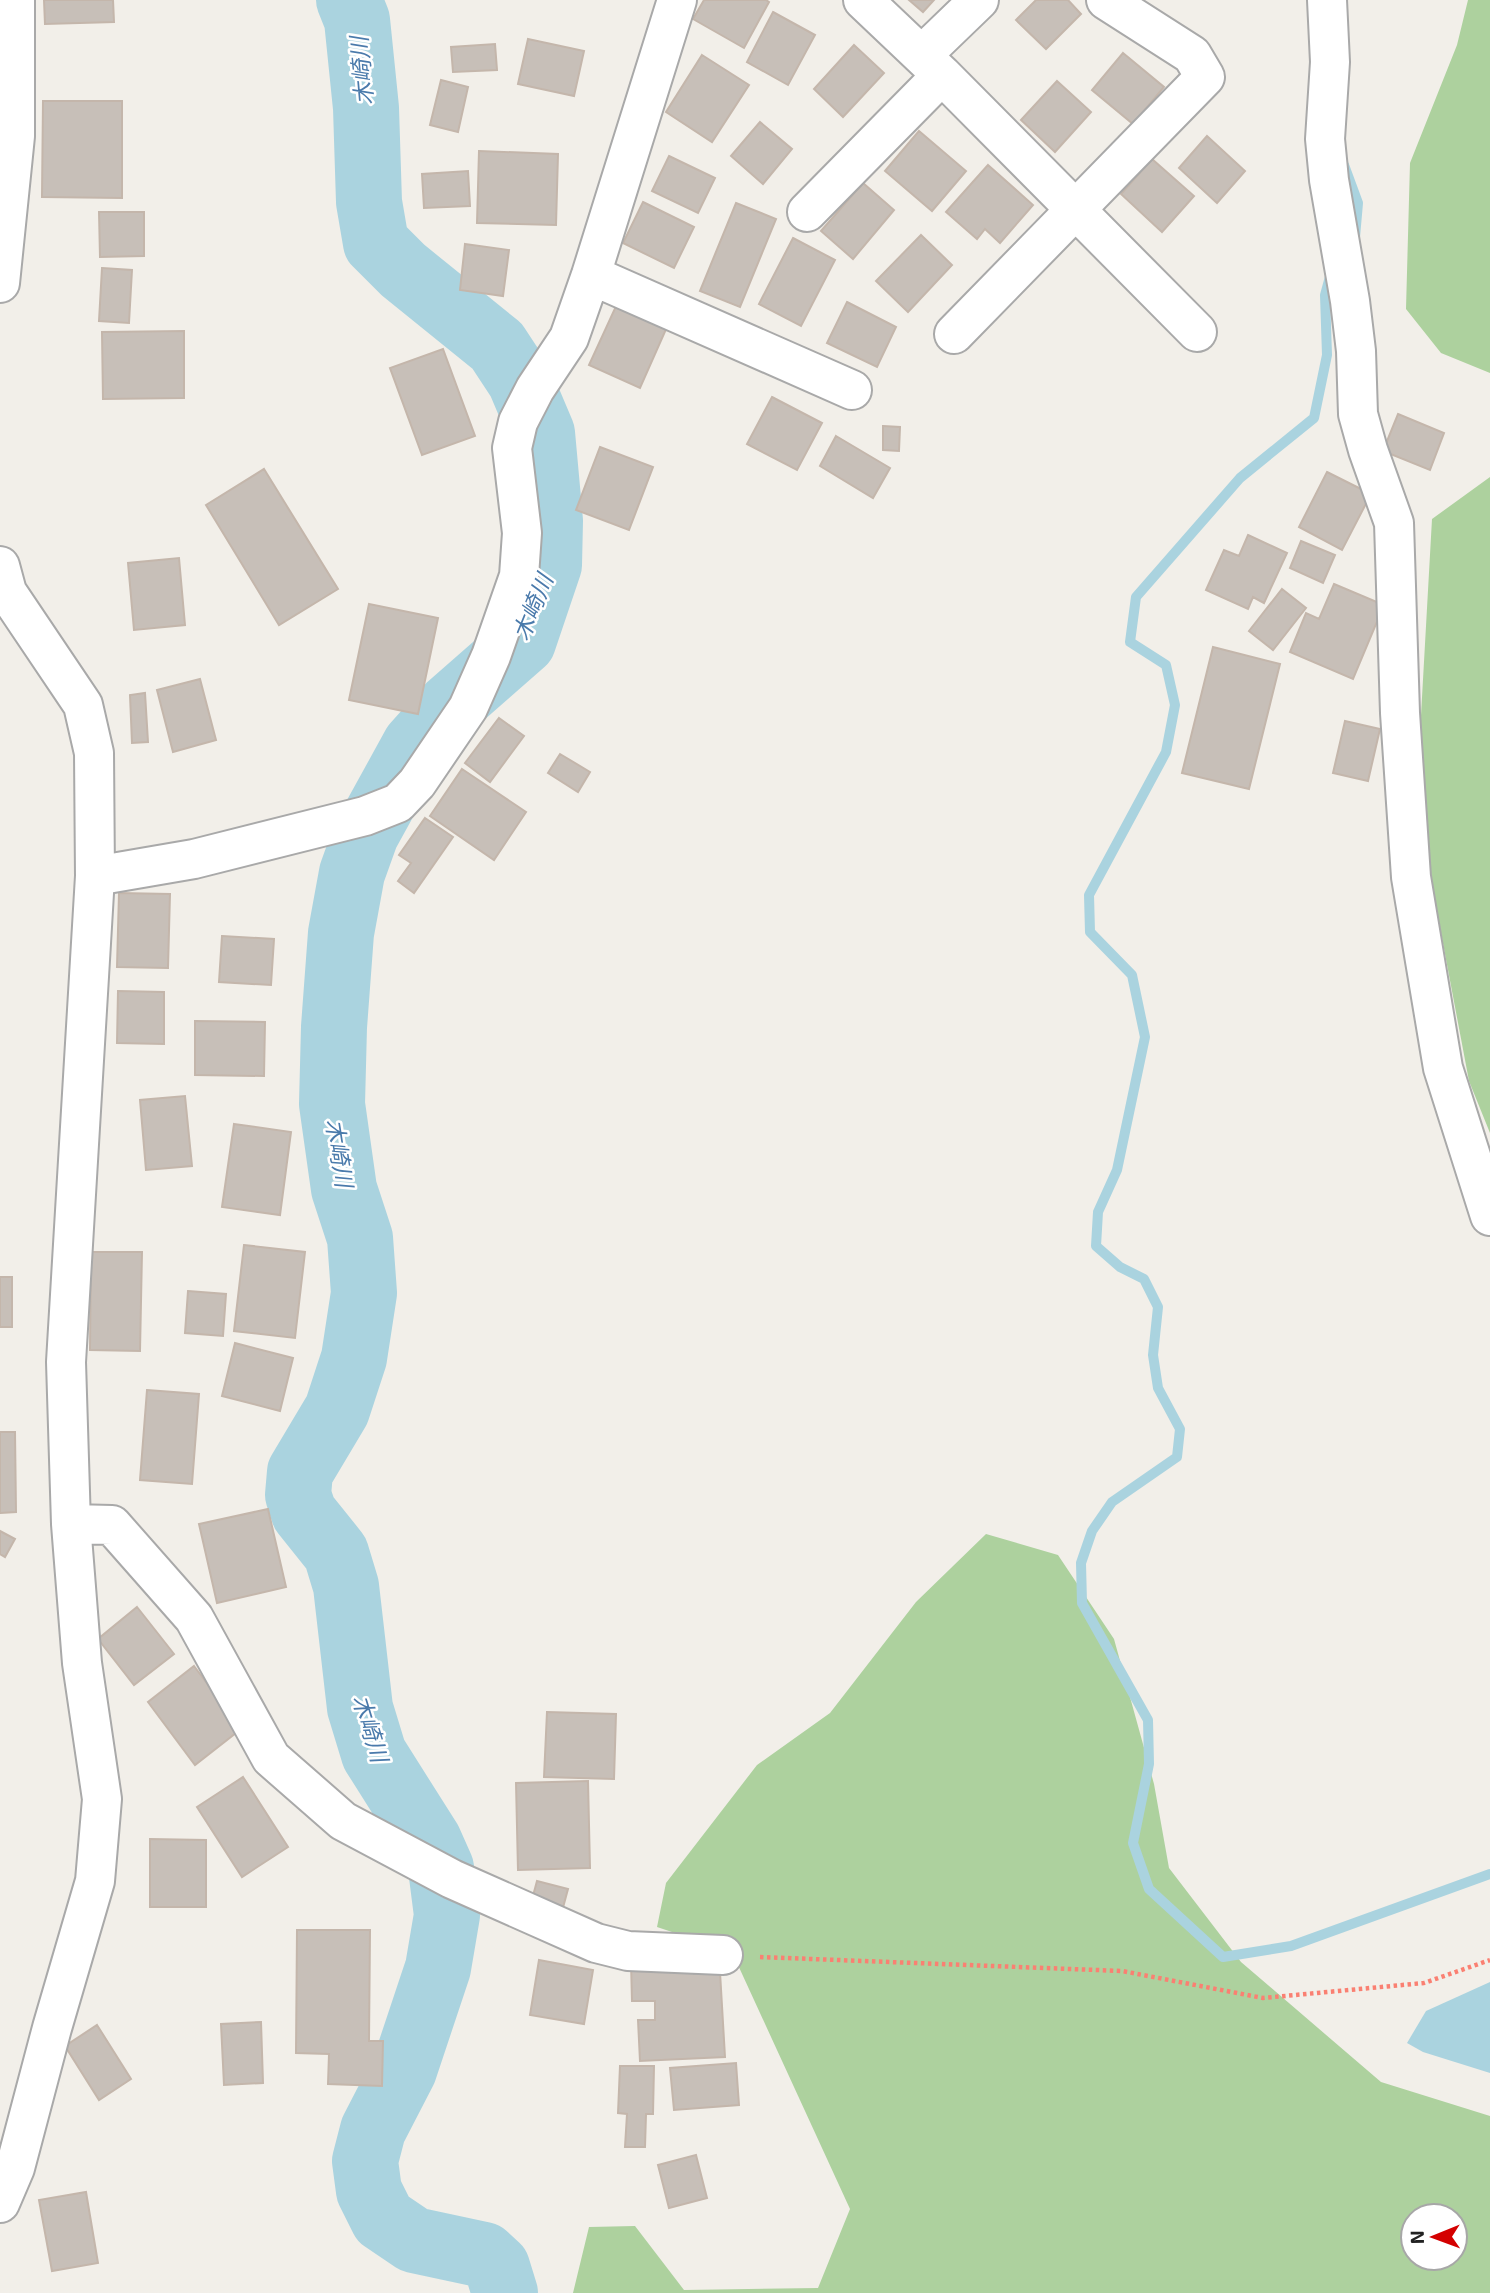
<svg xmlns="http://www.w3.org/2000/svg" width="1490" height="2293" font-family="'Exo 2','Noto Sans JP',sans-serif">
  <style>
    .forest { fill: #add19e; fill-rule: evenodd }
    .water { fill: #aad3df }
    .lines { fill: none; stroke-linecap: round; stroke-linejoin: round }
    .stream { stroke: #aad3df; stroke-width: 10 }
    .river { stroke: #aad3df; stroke-width: 66 }
    .building { fill: #c7bfb8; stroke: #c4b6ab; stroke-width: 2 }
    .minor-casing { stroke: #a9a9a9; stroke-width: 42 }
    .path { stroke: #fa8072; stroke-width: 4.5; stroke-dasharray: 3.5 3.5; stroke-linecap: butt }
    .minor { stroke: #fff; stroke-width: 38 }
    .labels { text-anchor: middle; dominant-baseline: central; stroke-width: 5; stroke-linejoin: round; paint-order: stroke }
    .water-label { font-size: 23px; font-style: italic; fill: #4a7aab; stroke: #fff }
  </style>
  <rect width="100%" height="100%" fill="#f2efe9"/>
  <path class="forest" d="M1468,0H1490V373L1441,353L1406,309L1410,163L1457,45Z
    M1490,477V1133L1469,1081L1432,885L1420,733L1432,519Z
    M986,1534L1058,1555L1114,1639L1154,1784L1169,1868L1241,1962L1381,2082L1490,2116V2293H573L589,2227L635,2226L684,2290L818,2288L850,2209L732,1952L657,1927L666,1883L757,1765L830,1713L916,1602ZM1413,2216H1455V2258H1413Z"/>
  <path class="water" d="M1490,1982V2073L1423,2052L1407,2043L1426,2011Z"/>
  <g class="lines">
    <path class="stream" d="M1344,165L1358,203L1355,237
      M1331,273L1325,295L1327,355L1314,418L1240,478L1136,597L1130,642L1166,665L1175,705L1166,752L1089,895L1090,932L1132,975L1145,1037L1117,1170L1098,1212L1096,1246L1120,1267L1144,1279L1158,1307L1153,1355L1158,1388L1180,1429L1177,1457L1112,1502L1092,1531L1081,1563L1082,1603L1148,1720L1149,1764L1133,1843L1149,1889L1223,1957L1291,1946L1490,1874"/>
    <path class="river" d="M349,0L357,20L366,108L369,202L376,243L403,270L497,346L520,381L542,433L550,521L549,565L523,642L450,706L415,745L366,834L352,873L341,933L334,1027L332,1104L344,1189L360,1238L364,1293L354,1358L337,1410L300,1472L298,1495L304,1513L336,1553L346,1586L360,1708L374,1754L429,1841L441,1868L447,1915L438,1968L404,2070L373,2130L365,2161L369,2191L383,2219L414,2240L484,2255L497,2267L505,2293"/>
  </g>
  <path class="building" d="M44,0H113L114,22L45,24Z
    M704,0H766L769,2L744,48L693,19Z
    M909,0H934L923,12Z
    M1036,0H1068L1081,14L1046,49L1016,20Z
    M773,12L815,35L788,85L747,62Z
    M528,39L584,51L574,96L518,84Z
    M495,44L497,70L453,72L451,47Z
    M854,45L884,73L843,117L814,89Z
    M1123,53L1164,87L1133,124L1092,90Z
    M702,55L749,85L712,142L666,112Z
    M441,80L468,87L458,132L430,125Z
    M1057,81L1091,112L1055,152L1021,120Z
    M43,101H122V198L42,197Z
    M760,122L792,149L763,184L731,156Z
    M919,131L966,171L932,211L885,171Z
    M1207,136L1245,171L1217,203L1179,168Z
    M479,151L558,154L556,225L477,223Z
    M669,156L715,178L698,213L652,191Z
    M1152,159L1194,196L1162,232L1121,194Z
    M988,165L1033,205L1000,243L985,229L977,239L946,212Z
    M468,171L470,206L424,208L422,174Z
    M863,183L894,210L853,259L821,231Z
    M643,202L694,227L674,268L623,243Z
    M736,203L776,219L740,307L700,291Z
    M99,212H144V256L100,257Z
    M921,235L952,265L908,312L876,281Z
    M793,238L835,260L801,326L759,304Z
    M465,244L509,250L503,296L460,290Z
    M102,268L132,270L129,323L99,321Z
    M847,302L896,327L877,367L827,343Z
    M617,304L667,327L640,388L589,365Z
    M184,331V398L103,399L102,332Z
    M443,349L475,436L422,455L390,368Z
    M772,397L822,423L797,470L747,444Z
    M1398,414L1444,433L1430,470L1383,451Z
    M883,426L900,427L899,451L883,450Z
    M836,436L890,468L873,498L820,466Z
    M600,447L653,467L629,530L576,510Z
    M264,469L338,589L279,625L206,505Z
    M1327,472L1371,494L1342,550L1299,527Z
    M1248,535L1287,553L1264,603L1253,597L1248,609L1206,590L1224,550L1239,556Z
    M1301,541L1335,555L1323,583L1290,568Z
    M179,558L185,625L134,630L128,563Z
    M1334,584L1384,605L1353,679L1290,652L1306,613L1319,619Z
    M1282,589L1306,608L1273,650L1249,631Z
    M369,604L438,618L418,714L349,700Z
    M1213,647L1280,664L1249,789L1182,773Z
    M200,679L216,740L173,752L157,690Z
    M145,693L148,742L132,743L130,695Z
    M499,718L524,736L490,782L465,763Z
    M1345,721L1380,729L1368,781L1333,773Z
    M560,754L590,772L578,792L548,773Z
    M462,769L526,812L494,860L430,816Z
    M425,818L453,837L414,893L398,881L411,863L399,855Z
    M119,893L170,894L168,968L117,967Z
    M222,936L274,939L271,985L219,982Z
    M118,991L164,992V1044L117,1043Z
    M195,1021L265,1022L264,1076L195,1075Z
    M185,1096L192,1166L146,1170L140,1100Z
    M234,1124L291,1132L280,1215L222,1207Z
    M244,1245L305,1252L295,1338L234,1331Z
    M91,1252H142L140,1351L90,1350Z
    M0,1277H12V1327H0Z
    M188,1291L226,1294L223,1336L185,1333Z
    M235,1343L293,1358L280,1411L222,1396Z
    M147,1390L199,1394L192,1484L140,1480Z
    M0,1432H15L16,1512L0,1513Z
    M268,1509L286,1587L217,1603L199,1524Z
    M0,1531L15,1539L5,1557L0,1554Z
    M137,1607L174,1654L134,1685L98,1639Z
    M194,1666L241,1729L195,1765L148,1702Z
    M547,1712L616,1714L614,1779L544,1777Z
    M243,1777L288,1847L242,1877L197,1807Z
    M588,1781L590,1868L518,1870L516,1783Z
    M150,1839L206,1840V1907H150Z
    M537,1881L568,1889L561,1915L530,1907Z
    M297,1930H370L369,2041H383L382,2086L328,2084L329,2054L296,2053Z
    M539,1960L593,1970L584,2024L530,2015Z
    M694,1961V1974L720,1972L725,2057L640,2061L638,2020H655V2001H632L631,1962Z
    M261,2022L263,2083L224,2085L221,2024Z
    M97,2025L131,2079L99,2100L65,2046Z
    M736,2063L739,2105L674,2110L670,2068Z
    M620,2066H654L653,2114H646L645,2147H625L627,2114L618,2113Z
    M696,2155L707,2198L669,2208L658,2165Z
    M86,2192L98,2263L52,2271L39,2200Z"/>
  <g class="lines">
    <g class="minor-casing">
      <path id="minor" d="M863,0L942,75L1197,332
        M1327,0L1330,62L1325,139L1329,180L1350,301L1356,351L1358,414L1368,450L1394,523L1400,713L1411,877L1443,1068L1490,1216
        M922,55L979,0
        M807,212L942,75
        M591,275L852,390
        M0,283L15,136V0
        M954,334L1205,77L1192,55L1106,0
        M0,566L7,592L83,705L94,753L95,876L66,1362L71,1524L82,1663L102,1799L95,1881L52,2028L15,2168L0,2203
        M95,876L194,859L365,816L398,803L417,783L468,708L491,656L519,576L522,533L512,448L518,422L535,389L569,338L591,275L677,0
        M71,1524L112,1525L194,1618L271,1758L343,1821L452,1879L596,1943L628,1951L723,1955"/>
    </g>
    <path class="path" d="M760,1957L1122,1971L1263,1998L1424,1983L1490,1960"/>
    <use href="#minor" class="minor"/>
  </g>
  <g class="labels">
    <g class="water-label">
      <text transform="translate(361 71) rotate(-95)">木崎川</text>
      <text transform="translate(532 607) rotate(-68)">木崎川</text>
      <text transform="translate(340 1153) rotate(81)">木崎川</text>
      <text transform="translate(371 1728) rotate(73)">木崎川</text>
    </g>
  </g>
  <g transform="translate(1434 2237) rotate(269)"><circle r="33" fill="#ffffff" stroke="#a7a7a7" stroke-width="2"/>
  <path d="M0-5L12 26L0 18L-12 26Z" fill="#d40000"/>
  <text y="-10" font-size="19" font-weight="bold" text-anchor="middle" fill="#222222">N</text>
  </g>
</svg>
